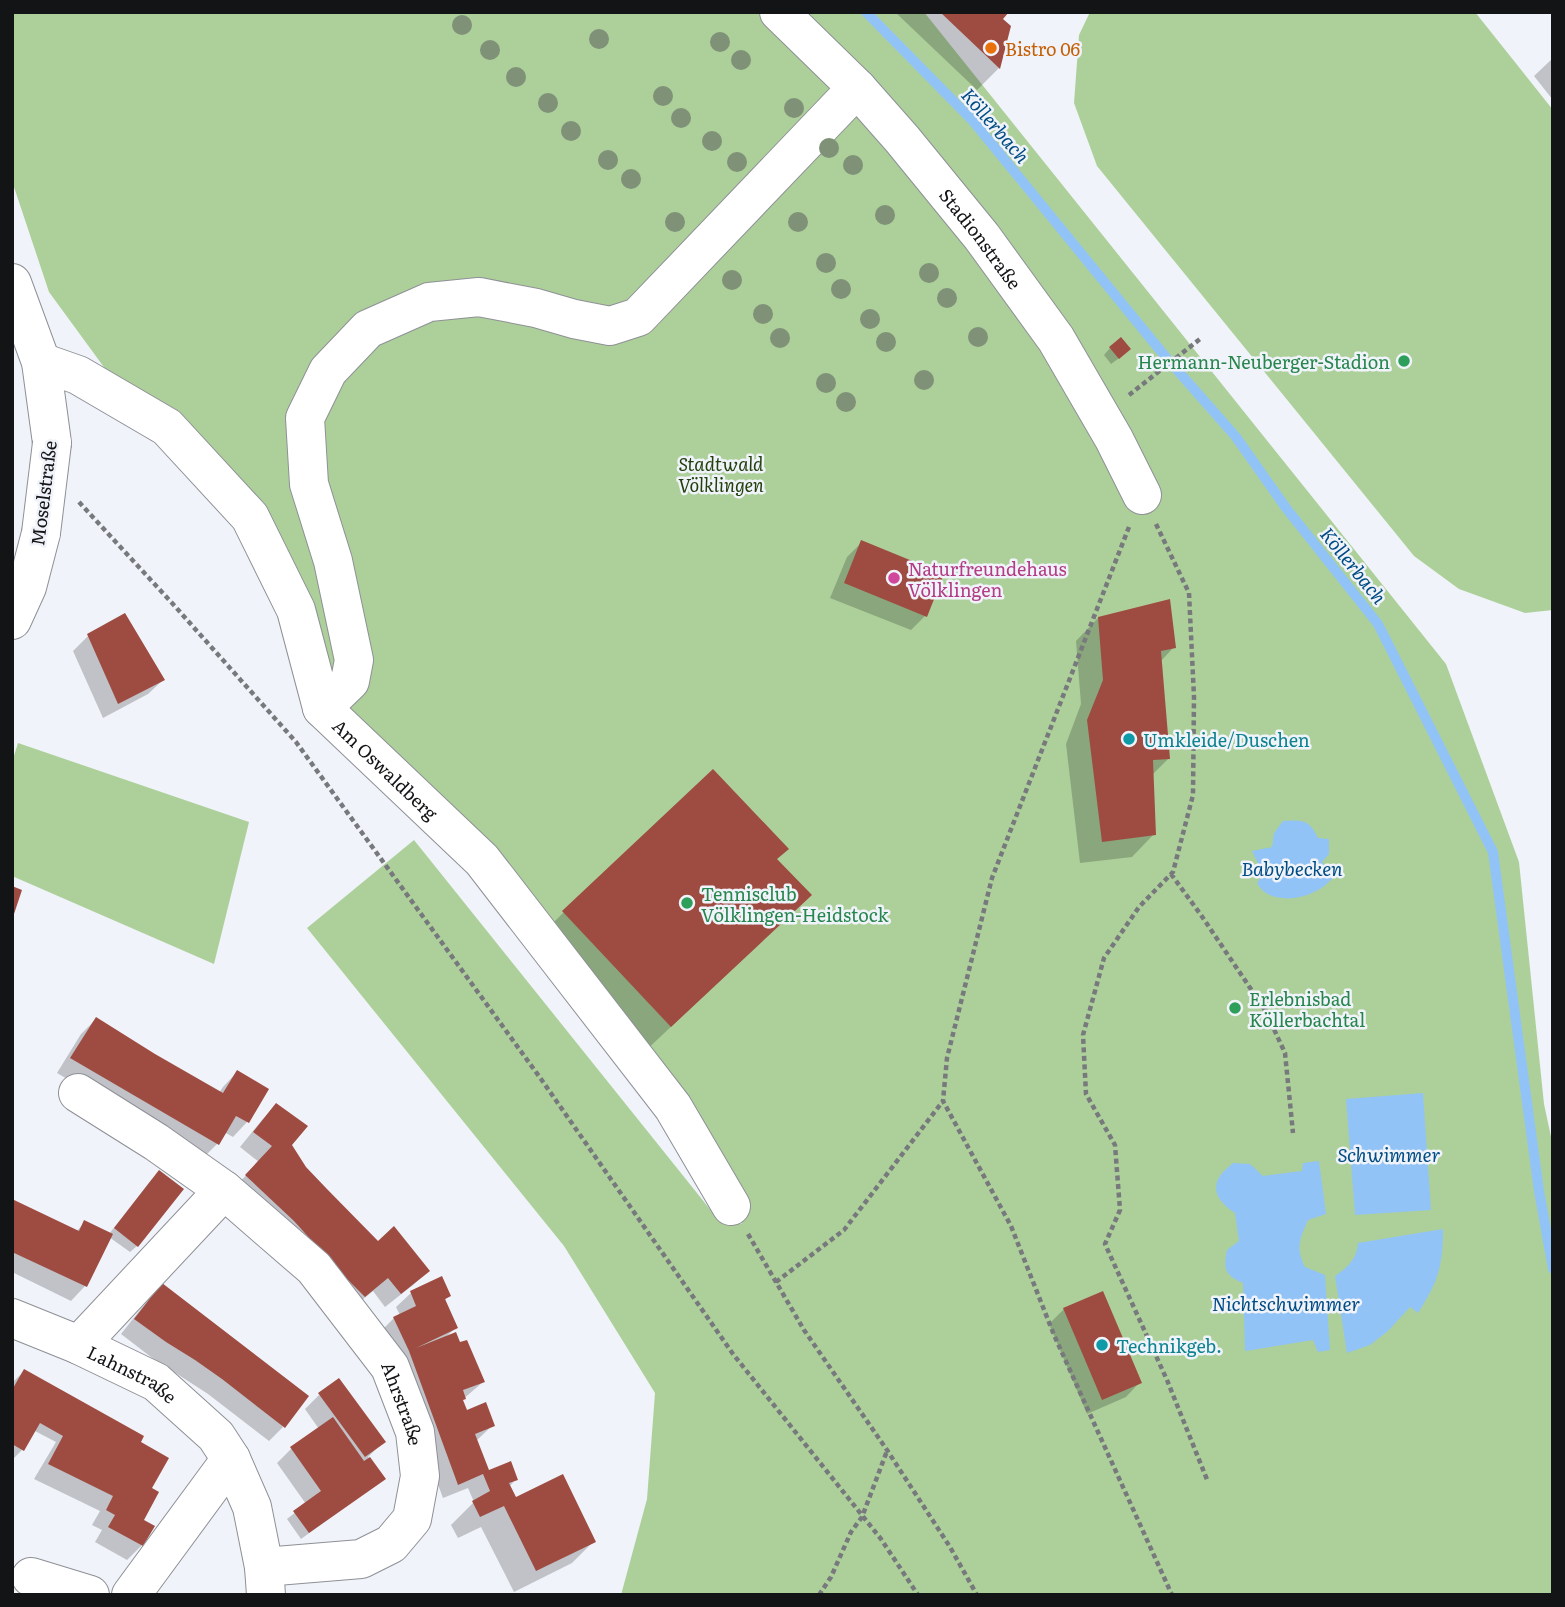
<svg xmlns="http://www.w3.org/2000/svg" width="1565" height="1607" font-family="Literata,serif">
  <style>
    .green { fill: #add09b }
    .water { fill: #91c3f6 }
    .shadow { fill: #0003 }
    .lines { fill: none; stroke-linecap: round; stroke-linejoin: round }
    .stream { stroke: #91c3f6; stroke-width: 10 }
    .building { fill: #9e4c42 }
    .minor-casing { stroke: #8e9096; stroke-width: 40 }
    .path { stroke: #77797d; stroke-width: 4.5; stroke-dasharray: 5 3.5; stroke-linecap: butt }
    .minor { stroke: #fff; stroke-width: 38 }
    .minor-bridge-casing { stroke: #8e9096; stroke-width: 40; stroke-linecap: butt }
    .minor-bridge { stroke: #fff; stroke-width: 38 }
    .tree { fill: #7f9177 }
    .food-dot { fill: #e8710a; stroke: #f0f3f9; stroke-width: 2.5 }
    .leisure-dot { fill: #2e9e5b; stroke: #f0f3f9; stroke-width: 2.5 }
    .hotel-dot { fill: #d1479c; stroke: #f0f3f9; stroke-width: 2.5 }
    .culture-dot { fill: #0f9aa8; stroke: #f0f3f9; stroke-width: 2.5 }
    .labels { text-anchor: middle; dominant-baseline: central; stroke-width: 5; stroke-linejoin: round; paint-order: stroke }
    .food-label { font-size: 18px; fill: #c56008; stroke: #f0f3f9; text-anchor: start }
    .street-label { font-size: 18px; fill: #131416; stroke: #f0f3f9 }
    .leisure-label { font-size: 18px; fill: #27864d; stroke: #f0f3f9; text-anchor: start }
    .park-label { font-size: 18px; font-style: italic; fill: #22400c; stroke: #f0f3f9 }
    .hotel-label { font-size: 18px; fill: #b23c85; stroke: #f0f3f9; text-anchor: start }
    .culture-label { font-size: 18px; fill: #0d838f; stroke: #f0f3f9; text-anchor: start }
    .water-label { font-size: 19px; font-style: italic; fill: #004c84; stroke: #f0f3f9 }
  </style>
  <rect width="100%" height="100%" fill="#f0f3f9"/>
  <path class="green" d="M12,12H924L1446,664L1519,862L1544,1104L1553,1146V1595H621L647,1499L655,1393L564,1246L307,928L414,840L713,1213L742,1224L673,1107L482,860L322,708L250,517L117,385L49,292L12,181Z
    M1090,12H1475L1553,110V610L1525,613L1459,589L1414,556L1097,166L1074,103L1079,35Z
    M18,743L249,822L214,964L12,876V762Z"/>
  <path class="water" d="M1283,821C1302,820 1309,819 1318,838L1329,839V854L1322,862L1328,872L1335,874C1322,898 1271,910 1257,883L1263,874L1252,851L1272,847L1274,833Z
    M1423,1093L1431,1210L1355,1215L1346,1099Z
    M1319,1161L1326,1214L1308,1220C1300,1239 1295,1247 1305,1267L1325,1275L1330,1350L1318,1352L1313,1340L1245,1351L1243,1283C1225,1275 1223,1270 1227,1250L1239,1241L1235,1213C1223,1205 1209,1192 1220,1176C1223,1171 1229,1167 1233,1163L1250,1164L1263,1176L1302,1171L1303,1163Z
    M1443,1229C1443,1266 1438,1282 1418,1313L1410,1307L1388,1331L1370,1345L1347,1353L1335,1276C1348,1267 1357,1259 1358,1243Z"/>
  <path class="shadow" d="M895,12H1007L1001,19L1009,26L999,68L977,90Z
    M1553,58V100L1534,76Z
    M1110,348L1122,356L1111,364L1104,355Z
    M862,542L925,616L911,630L830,598L847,557Z
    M124,615L163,680L148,694L103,718L73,651L88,636Z
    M1098,618L1174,647L1160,662L1169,758L1152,775L1154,834L1132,857L1080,863L1066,744L1081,704L1076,641Z
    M775,859L780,924L641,1055L534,942L564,912Z
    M96,1019L219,1093L223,1087L237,1072L267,1090L247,1122L233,1137L224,1132L217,1144L202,1159L57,1073L81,1034Z
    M276,1105L290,1145L305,1168L378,1244L427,1271L413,1285L385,1307L373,1291L350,1310L231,1191L259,1162L240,1147L262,1120Z
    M152,1179L137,1246L130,1252L109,1237L85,1286L71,1301L12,1272V1202L76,1232L85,1222L109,1234Z
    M441,1279L449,1296L444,1301L456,1327L445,1338L483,1382L461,1401L466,1412L493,1425L476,1441L488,1472L516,1479L509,1487L515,1500L594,1541L572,1563L514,1592L481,1527L458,1538L451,1525L474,1502L468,1488L443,1498L394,1366L379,1333L394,1318L400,1315L396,1307L411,1293Z
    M162,1285L283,1427L269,1441L208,1394L151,1357L121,1334L148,1300Z
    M1102,1293L1140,1382L1126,1397L1087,1414L1049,1324L1064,1309Z
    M24,1371L138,1443L141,1520L153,1527L142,1545L127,1560L95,1542L102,1530L92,1525L100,1511L34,1479L56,1442L33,1430L22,1450L12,1460V1383Z
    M319,1395L383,1442L368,1457L383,1479L376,1485L301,1539L287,1519L306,1504L277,1463L291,1449L319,1429L305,1409Z"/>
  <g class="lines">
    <path class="stream" d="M866,12L973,121L1164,355L1236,437L1286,508L1378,624L1493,852L1539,1191L1553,1269"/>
  </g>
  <path class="building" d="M940,12H1009L1003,19L1011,26L1000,69Z
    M1121,337L1131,349L1119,359L1109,347Z
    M861,540L944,574L927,617L844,583Z
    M1170,599L1176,648L1161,651L1170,759L1153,760L1156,835L1102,842L1087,720L1103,680L1098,617Z
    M125,613L165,680L118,704L87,634Z
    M713,769L789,849L777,859L812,895L671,1027L562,911Z
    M12,886L22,890L13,917H12Z
    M96,1017L155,1054L223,1093L237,1070L269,1089L249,1123L236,1116L219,1145L70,1058Z
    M276,1103L308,1126L292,1145L306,1167L326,1188L378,1241L394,1226L430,1271L401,1294L388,1278L365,1297L342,1274L294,1221L245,1175L272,1146L253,1132Z
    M159,1170L184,1189L138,1247L114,1228Z
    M12,1199L79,1231L84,1220L113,1234L87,1287L12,1252Z
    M442,1276L451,1296L445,1299L458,1328L416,1348L456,1332L460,1342L467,1340L485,1382L463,1390L466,1399L463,1400L467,1410L486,1402L495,1426L475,1434L489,1470L511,1461L518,1480L509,1483L516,1497L563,1474L596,1542L536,1571L504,1506L480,1517L472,1501L490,1491L483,1474L458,1485L409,1351L393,1317L416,1306L410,1291Z
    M162,1283L309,1396L285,1428L222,1379L195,1360L166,1342L134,1319Z
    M1103,1291L1142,1383L1102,1400L1063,1308Z
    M24,1369L144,1436L141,1442L169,1458L152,1488L159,1492L144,1520L155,1526L143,1546L108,1527L115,1515L106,1510L113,1496L48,1464L63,1436L40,1423L24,1451L12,1444V1390Z
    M339,1378L386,1442L365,1457L318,1393Z
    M333,1417L364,1461L370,1457L386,1479L309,1533L293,1511L321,1491L290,1447Z"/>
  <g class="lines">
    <g class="minor-casing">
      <g id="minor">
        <path id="s1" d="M779,12L857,88L902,139L982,237L1056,339L1114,439L1142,495"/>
        <path d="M12,283L41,362L52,443"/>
        <path id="s2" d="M41,362L78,375L167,427L250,517L296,610L322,708L482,860L673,1107L731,1206"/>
        <path d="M12,620L27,587L41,533"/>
        <path d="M322,708L350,681L354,660L333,561L309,484L305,418L328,371L368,329L429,302L479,297L536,308L574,319L610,326L638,317L857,88"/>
        <path id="s3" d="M78,1093L156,1142L224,1190L314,1268L390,1367L415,1432L420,1476L412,1519L391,1544L361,1559L264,1567"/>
        <path id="s4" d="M12,1318L79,1345L156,1382L216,1436L231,1459L252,1507L264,1567L266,1595"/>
        <path d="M79,1345L224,1190"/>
        <path d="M31,1577L90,1595"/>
        <path d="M131,1595L231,1459"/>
      </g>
    </g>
    <path class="path" d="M1129,395L1200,339
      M79,502L172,603L296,742L541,1079L733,1354L881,1539L918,1595
      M1156,524L1189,593L1194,697L1193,795L1173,872L1139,907L1104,958L1083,1035L1086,1094L1115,1145L1120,1210L1105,1244L1167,1380L1208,1482
      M1129,527L992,878L947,1058L943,1101L1011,1226L1054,1335L1172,1595
      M1171,874L1201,915L1265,1010L1285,1053L1293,1133
      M748,1234L804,1330L887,1450L950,1547L977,1595
      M776,1282L844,1230L943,1101
      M819,1595L831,1577L851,1532L862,1517L887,1451"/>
    <use href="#minor" class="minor"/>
    <g class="minor-bridge-casing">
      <path id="minor-bridge" d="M41,533L52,443"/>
    </g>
    <use href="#minor-bridge" class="minor-bridge"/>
  </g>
  <g class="tree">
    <circle cx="462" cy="25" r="10"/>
    <circle cx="599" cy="39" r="10"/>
    <circle cx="720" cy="42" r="10"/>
    <circle cx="490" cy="50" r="10"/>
    <circle cx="741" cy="60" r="10"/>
    <circle cx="516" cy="77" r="10"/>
    <circle cx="663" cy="96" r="10"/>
    <circle cx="548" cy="103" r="10"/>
    <circle cx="794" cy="108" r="10"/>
    <circle cx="681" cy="118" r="10"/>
    <circle cx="571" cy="131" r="10"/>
    <circle cx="712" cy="141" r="10"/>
    <circle cx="829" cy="148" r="10"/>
    <circle cx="608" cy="160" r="10"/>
    <circle cx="737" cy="162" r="10"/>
    <circle cx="853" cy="165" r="10"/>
    <circle cx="631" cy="179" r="10"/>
    <circle cx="885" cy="215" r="10"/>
    <circle cx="675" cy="222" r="10"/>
    <circle cx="798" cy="222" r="10"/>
    <circle cx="826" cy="263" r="10"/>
    <circle cx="929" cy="273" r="10"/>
    <circle cx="732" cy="280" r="10"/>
    <circle cx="841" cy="289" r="10"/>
    <circle cx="947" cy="298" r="10"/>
    <circle cx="763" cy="314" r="10"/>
    <circle cx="870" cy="319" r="10"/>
    <circle cx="978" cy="337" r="10"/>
    <circle cx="780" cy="338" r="10"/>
    <circle cx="886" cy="342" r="10"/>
    <circle cx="924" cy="380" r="10"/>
    <circle cx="826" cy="383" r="10"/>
    <circle cx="846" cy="402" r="10"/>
  </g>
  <circle class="food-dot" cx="991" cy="48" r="7"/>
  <g class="leisure-dot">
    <circle cx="1404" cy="361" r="7"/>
    <circle cx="687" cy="903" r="7"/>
    <circle cx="1235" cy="1008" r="7"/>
  </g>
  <circle class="hotel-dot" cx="894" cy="578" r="7"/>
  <g class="culture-dot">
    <circle cx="1129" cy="739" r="7"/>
    <circle cx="1102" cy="1345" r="7"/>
  </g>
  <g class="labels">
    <g class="food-label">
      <text x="1005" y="48">Bistro 06</text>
    </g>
    <g class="street-label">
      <text stroke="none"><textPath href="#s1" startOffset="304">Stadionstraße</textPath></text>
      <text transform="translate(43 493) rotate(-83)">Moselstraße</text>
      <text stroke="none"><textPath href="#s2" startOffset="558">Am Oswaldberg</textPath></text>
      <text stroke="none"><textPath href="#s4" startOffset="133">Lahnstraße</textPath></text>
      <text stroke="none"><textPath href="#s3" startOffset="458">Ahrstraße</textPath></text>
    </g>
    <g class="leisure-label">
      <text x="1390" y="361" text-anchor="end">Hermann-Neuberger-Stadion</text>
      <text x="701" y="893">Tennisclub<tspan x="701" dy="21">Völklingen-Heidstock</tspan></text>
      <text x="1249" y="998">Erlebnisbad<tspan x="1249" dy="21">Köllerbachtal</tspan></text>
    </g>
    <g class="park-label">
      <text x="721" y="463">Stadtwald<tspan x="721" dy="21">Völklingen</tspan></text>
    </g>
    <g class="hotel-label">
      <text x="908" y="568">Naturfreundehaus<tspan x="908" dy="21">Völklingen</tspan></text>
    </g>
    <g class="culture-label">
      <text x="1143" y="739">Umkleide/Duschen</text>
      <text x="1116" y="1345">Technikgeb.</text>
    </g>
    <g class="water-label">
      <text transform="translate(996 125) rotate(49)">Köllerbach</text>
      <text transform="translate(1354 565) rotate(51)">Köllerbach</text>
      <text x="1292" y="868">Babybecken</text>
      <text x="1389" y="1154">Schwimmer</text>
      <text x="1286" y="1303">Nichtschwimmer</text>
    </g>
  </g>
  <rect width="1565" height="1607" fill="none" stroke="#131416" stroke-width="28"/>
</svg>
